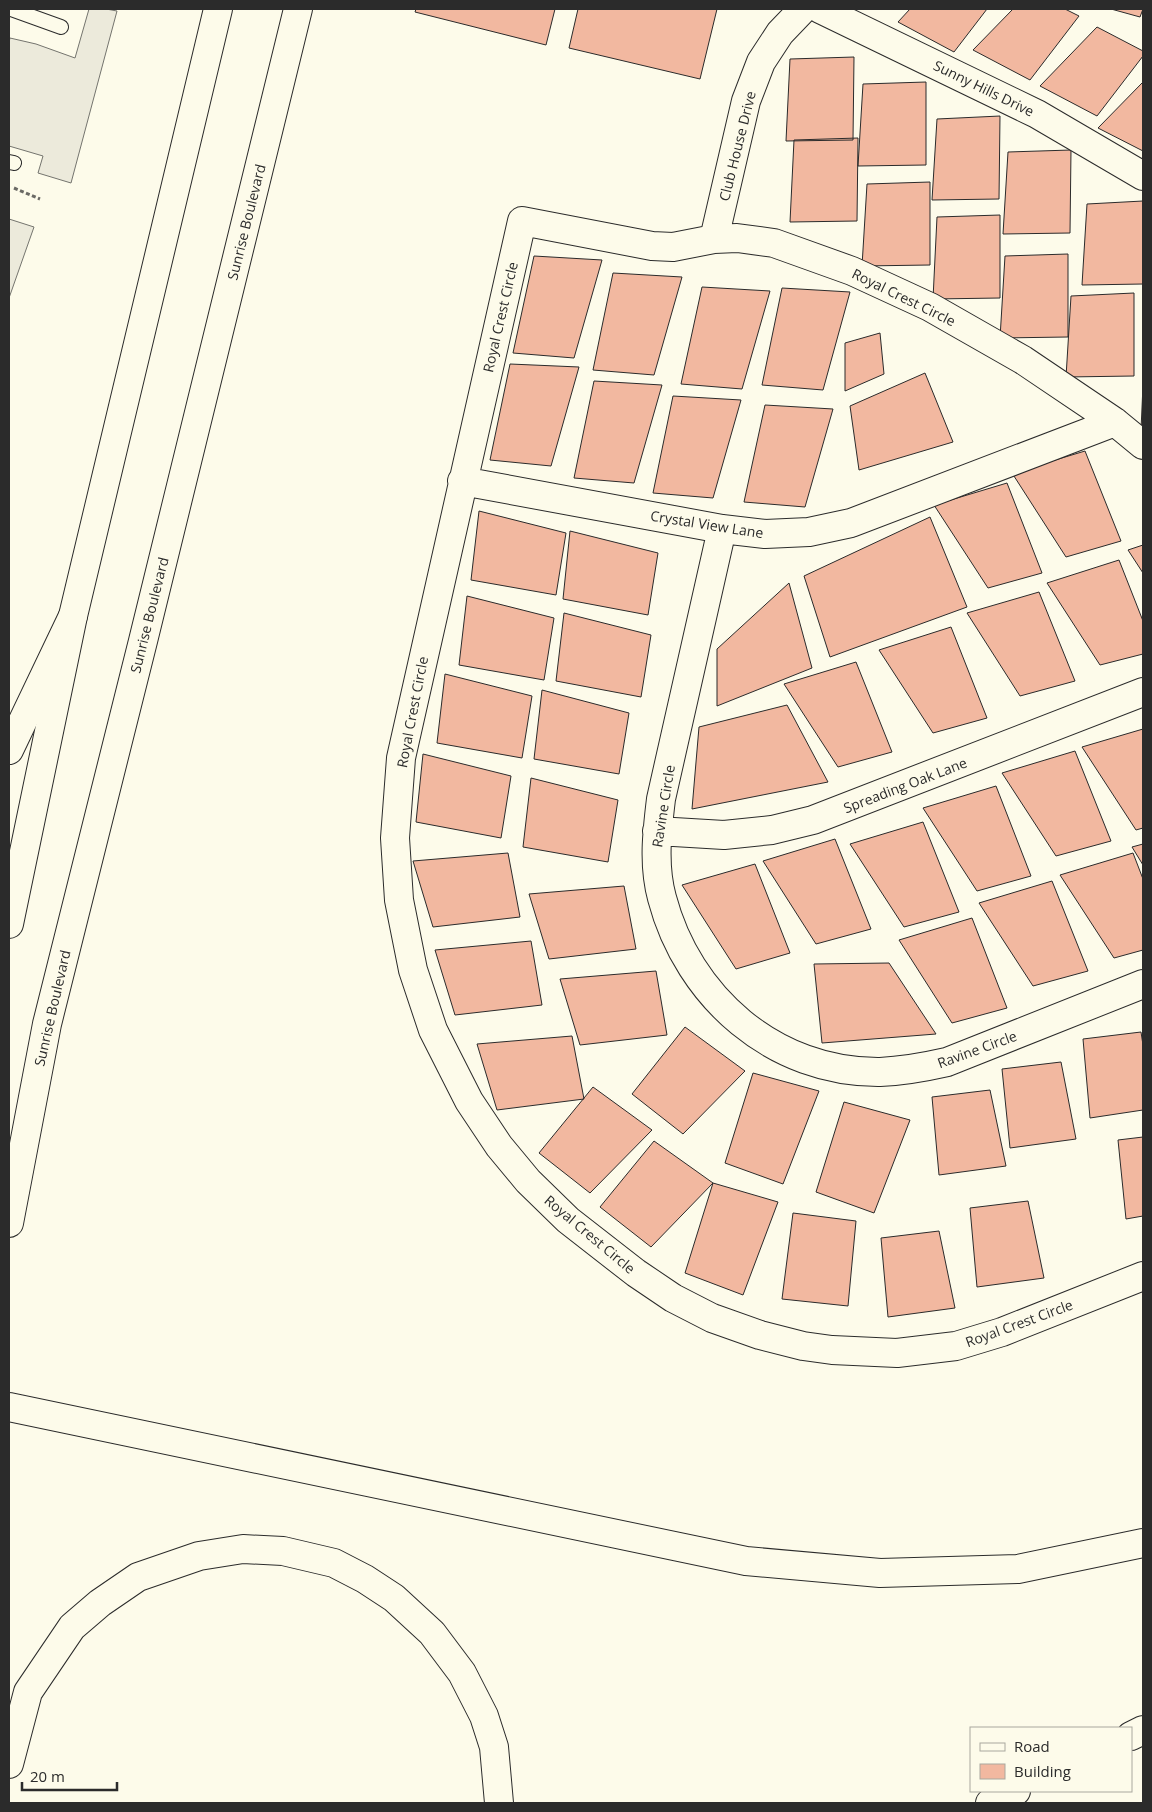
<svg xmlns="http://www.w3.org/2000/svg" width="1152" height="1812" font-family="'Open Sans',sans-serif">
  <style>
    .parking { fill: #eceadb; stroke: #74746e }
    .building { fill: #f2b8a0; stroke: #2b2b2b }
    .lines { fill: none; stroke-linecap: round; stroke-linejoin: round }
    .service-casing { stroke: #2b2b2b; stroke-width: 16 }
    .minor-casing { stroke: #2b2b2b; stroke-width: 30 }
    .primary-casing { stroke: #2b2b2b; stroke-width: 30 }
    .motorway-casing { stroke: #2b2b2b; stroke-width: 30 }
    .path { stroke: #6a6964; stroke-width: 3; stroke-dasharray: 4 2.5; stroke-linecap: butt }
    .service { stroke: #fdfbea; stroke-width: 14 }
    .minor { stroke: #fdfbea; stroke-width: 28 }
    .primary { stroke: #fdfbea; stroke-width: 28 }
    .motorway { stroke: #fdfbea; stroke-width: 28 }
    .labels { text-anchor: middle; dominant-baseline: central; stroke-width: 4; stroke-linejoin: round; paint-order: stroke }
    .street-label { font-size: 14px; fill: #2b2b2b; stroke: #fdfbea }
  </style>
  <rect width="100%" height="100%" fill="#fdfbea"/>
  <path class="parking" d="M89,9H106L117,11L71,183L38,173L43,156L9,146V42L10,38L36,44L75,58Z
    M9,219L34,227L9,298Z"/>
  <path class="building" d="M416,9H555L546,45L415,12Z
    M578,9H717L700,79L569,48Z
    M910,9H987L954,52L898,22Z
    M1013,9H1065L1079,16L1030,80L973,50Z
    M1111,9H1143L1140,17Z
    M1097,27L1143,51V56L1097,116L1040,86Z
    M854,57L853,140L786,141L790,59Z
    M926,82V165L858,166L863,84Z
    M1143,82V151L1098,128Z
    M1000,116L999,199L932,200L937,119Z
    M858,138L857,221L790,222L794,140Z
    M1071,150L1070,233L1003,234L1008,152Z
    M930,182V265L862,266L867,184Z
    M1143,201V284L1082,285L1087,204Z
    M1000,215V298L933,299L937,217Z
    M1068,254V337L1000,338L1005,256Z
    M534,256L602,260L574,358L513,353Z
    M613,273L682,277L654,375L593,370Z
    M702,287L770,291L742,389L681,384Z
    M782,288L850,292L823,390L762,385Z
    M1134,293V376L1066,377L1071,296Z
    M880,333L884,374L845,391V343Z
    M510,364L579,367L551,466L490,460Z
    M925,373L953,442L859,470L850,406Z
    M594,381L662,385L634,483L574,478Z
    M1143,385V430H1141Z
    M673,396L741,400L713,498L653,493Z
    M765,405L833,409L805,507L744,502Z
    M1085,451L1121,541L1066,557L1012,473Z
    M1007,483L1042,573L988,588L934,505Z
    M479,511L566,533L556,595L471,580Z
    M930,517L967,607L830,657L804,576Z
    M570,531L658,553L648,615L563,599Z
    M1143,545V573L1128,550Z
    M1119,560L1143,621V654L1100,665L1047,583Z
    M789,583L812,668L717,706V649Z
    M1039,592L1075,681L1020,696L967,613Z
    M467,596L554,618L544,680L459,665Z
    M564,613L651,635L641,697L556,681Z
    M951,627L987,718L933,733L879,650Z
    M856,662L892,752L838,767L784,684Z
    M445,674L532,696L522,758L437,743Z
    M542,690L629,713L619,774L534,759Z
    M787,705L828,782L692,809L699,727Z
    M1143,729V828L1136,830L1082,747Z
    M1075,751L1111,841L1056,856L1002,773Z
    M423,754L511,776L501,838L416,822Z
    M531,778L618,800L608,862L523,847Z
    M996,786L1031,876L977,891L923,808Z
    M923,822L959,912L904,927L850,844Z
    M835,839L871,929L816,944L763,861Z
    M1143,844V865L1132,847Z
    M508,853L520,917L433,927L413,861Z
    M1133,853L1143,879V950L1114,958L1060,875Z
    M755,864L790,953L736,969L682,885Z
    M1052,881L1088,971L1033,986L979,903Z
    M624,886L636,949L549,959L529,894Z
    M972,918L1007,1008L952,1023L899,940Z
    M531,941L542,1005L455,1015L435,950Z
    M889,963L936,1034L822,1043L814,964Z
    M656,971L667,1035L580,1045L560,979Z
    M685,1027L745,1071L683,1134L632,1094Z
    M1141,1032L1143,1045V1110L1090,1118L1083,1039Z
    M572,1036L584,1099L497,1110L477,1044Z
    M1061,1062L1076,1139L1010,1148L1002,1069Z
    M753,1073L819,1091L783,1184L725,1163Z
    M593,1087L652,1130L590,1193L539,1153Z
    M990,1090L1006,1166L939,1175L932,1097Z
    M844,1102L910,1120L874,1213L816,1192Z
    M1143,1137V1216L1126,1219L1118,1140Z
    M654,1141L713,1183L651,1247L600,1207Z
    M713,1183L778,1202L743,1295L685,1273Z
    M1028,1201L1044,1278L977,1287L970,1208Z
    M793,1213L856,1221L848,1306L782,1299Z
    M939,1231L955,1308L888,1317L881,1238Z"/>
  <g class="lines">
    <g class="service-casing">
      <path id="service" d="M11,9L61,27
        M9,162L14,163"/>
    </g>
    <g class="minor-casing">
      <path id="minor" d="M820,9L1037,114L1143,176
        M714,239L746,101L761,62L780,33L803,9
        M1143,445L1115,422L1023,360L930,307L852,271L774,243L737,238L714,239L673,247L652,246L522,221L401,758L395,838L399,900L413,970L433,1030L469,1101L499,1146L528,1181L568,1220L636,1273L673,1298L712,1318L760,1335L803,1346L832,1350L897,1353L956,1346L1002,1332L1143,1276
        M462,481L722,529L765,534L809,532L851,523L1115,422
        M722,529L661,799C657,832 653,865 662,898C688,997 774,1073 880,1072C903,1071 925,1067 947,1062L1143,984
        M657,831L724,835L772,830L813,820L1143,692"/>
    </g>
    <g class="primary-casing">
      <path id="primary" d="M9,924L73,616L218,9
        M9,1223L47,1024L143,641L298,9"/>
    </g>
    <g class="motorway-casing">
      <path id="motorway" d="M9,750L73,616
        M9,1407L746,1561L880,1573L1018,1569L1143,1543
        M1131,1736L1143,1730
        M9,1764L28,1692L72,1627L100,1603L138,1577L199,1556L243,1549L283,1551L334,1563L365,1579L394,1598L432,1633L462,1673L484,1716L494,1747L499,1803
        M990,1803L1016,1791"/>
    </g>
    <path class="path" d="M14,188L40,199"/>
    <use href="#service" class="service"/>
    <use href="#minor" class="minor"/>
    <use href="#primary" class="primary"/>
    <use href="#motorway" class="motorway"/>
  </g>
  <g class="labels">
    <g class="street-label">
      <text transform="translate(984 88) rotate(26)">Sunny Hills Drive</text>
      <text transform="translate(737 146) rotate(-76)">Club House Drive</text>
      <text transform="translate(246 222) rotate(-76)">Sunrise Boulevard</text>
      <text transform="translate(904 297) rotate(26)">Royal Crest Circle</text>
      <text transform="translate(500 317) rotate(-77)">Royal Crest Circle</text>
      <text transform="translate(707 524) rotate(9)">Crystal View Lane</text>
      <text transform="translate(149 615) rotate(-76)">Sunrise Boulevard</text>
      <text transform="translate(412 712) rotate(-79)">Royal Crest Circle</text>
      <text transform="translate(905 785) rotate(-21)">Spreading Oak Lane</text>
      <text transform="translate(663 806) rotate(-81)">Ravine Circle</text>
      <text transform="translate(52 1008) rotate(-77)">Sunrise Boulevard</text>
      <text transform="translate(977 1049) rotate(-20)">Ravine Circle</text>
      <text transform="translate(590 1234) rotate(40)">Royal Crest Circle</text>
      <text transform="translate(1019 1323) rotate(-20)">Royal Crest Circle</text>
    </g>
  </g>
  <rect width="1152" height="1812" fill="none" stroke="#2b2b2b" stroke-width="20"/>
  <rect x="970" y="1727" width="162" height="65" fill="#fdfbea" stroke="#a9a89e"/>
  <rect x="980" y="1743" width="25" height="8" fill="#fdfbea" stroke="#a9a89e"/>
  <text x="1014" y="1752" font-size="15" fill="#2b2b2b">Road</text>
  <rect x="980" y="1764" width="25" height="15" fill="#f2b8a0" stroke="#a9a89e"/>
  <text x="1014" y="1777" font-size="15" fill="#2b2b2b">Building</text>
  <path d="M22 1782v8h95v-8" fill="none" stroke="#2b2b2b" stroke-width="2.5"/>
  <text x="30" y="1782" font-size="15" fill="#2b2b2b" stroke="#fdfbea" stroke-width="4" paint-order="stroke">20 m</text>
</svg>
